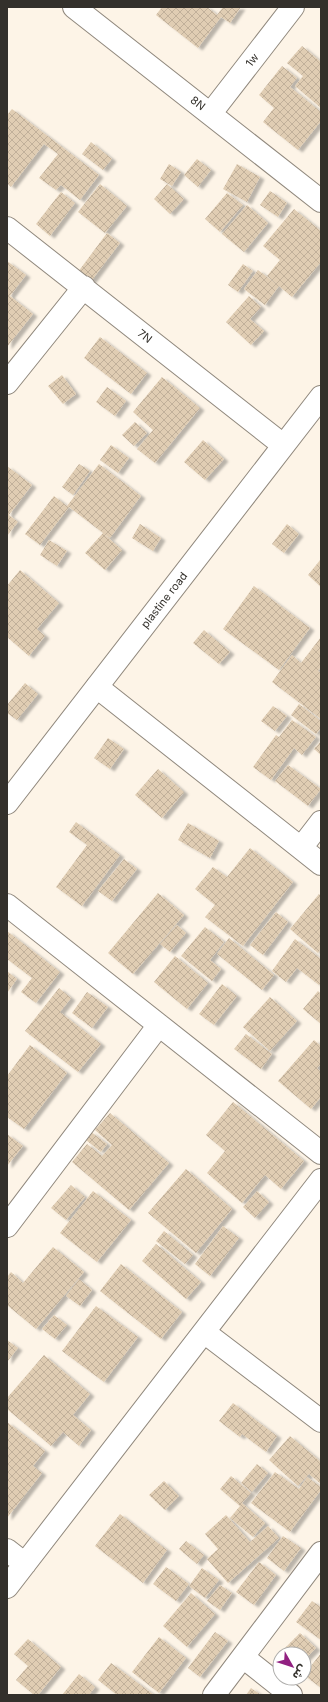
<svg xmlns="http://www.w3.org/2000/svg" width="328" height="1702" font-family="Inter,'Noto Sans Arabic',sans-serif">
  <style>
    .building { fill: url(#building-cross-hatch); filter: url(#shadow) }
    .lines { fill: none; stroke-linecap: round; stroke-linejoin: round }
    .street-casing { stroke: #90887d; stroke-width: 24 }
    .secondary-casing { stroke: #90887d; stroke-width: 24 }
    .street { stroke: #fff; stroke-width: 22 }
    .secondary { stroke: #fff; stroke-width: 22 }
    .labels { text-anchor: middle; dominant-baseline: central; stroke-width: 4; stroke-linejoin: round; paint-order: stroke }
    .street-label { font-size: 11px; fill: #33302b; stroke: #fff }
  </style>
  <defs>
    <pattern id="building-cross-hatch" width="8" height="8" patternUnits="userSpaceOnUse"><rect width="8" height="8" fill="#e0cdb3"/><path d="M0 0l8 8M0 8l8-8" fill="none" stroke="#c1b09a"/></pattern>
    <filter id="shadow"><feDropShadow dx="4.5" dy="2.5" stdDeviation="1" flood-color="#0004"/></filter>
  </defs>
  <rect width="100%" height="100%" fill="#fdf4e7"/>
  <path class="building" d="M162,7H207L217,15L223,7H241L230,23L221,17L198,48L156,15Z
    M302,46L321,62V108L295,86L303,76L287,63Z
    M282,66L297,78L290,87L321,112V121L298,150L263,122L274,108L259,95Z
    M12,109L99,175L80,200L61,185L56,190L39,178L58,154L44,144L11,187L7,183V115Z
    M91,142L112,159L103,170L82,154Z
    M197,159L211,170L198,187L184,175Z
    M169,164L181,172L172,186L160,179Z
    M237,164L260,177L247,202L223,189Z
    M100,184L127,206L105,233L78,212Z
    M167,184L184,199L170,214L154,199Z
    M270,191L287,203L278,217L260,205Z
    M61,192L75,203L50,236L36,224Z
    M227,193L243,205L220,232L205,219Z
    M247,205L268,223L244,252L222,234Z
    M294,209L321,231V262L292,297L267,276L280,260L263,246Z
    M107,233L120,243L85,289L72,280Z
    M7,261L26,275L10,296L33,314L7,347Z
    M243,264L253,271L238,292L228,285Z
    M258,270L279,286L265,305L244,289Z
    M249,296L261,307L250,319L264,331L251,345L226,322Z
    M100,337L147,373L131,394L84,358Z
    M62,375L76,394L63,404L48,386Z
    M162,377L200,408L155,463L137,449L153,430L133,412Z
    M107,387L126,401L115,416L96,402Z
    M135,422L147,433L134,446L122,435Z
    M203,440L224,459L205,480L184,462Z
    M111,445L129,458L118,473L100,460Z
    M79,464L90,471L73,495L62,487Z
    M99,464L141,496L110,538L104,534L122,550L105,570L85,553L103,533L69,507L40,545L25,534L54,496L67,506Z
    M7,466L32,485L9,515L18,522L7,536Z
    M140,524L161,538L153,551L132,538Z
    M287,524L299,534L284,553L272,544Z
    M49,540L67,551L57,566L40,555Z
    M321,559V587L308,575Z
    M20,570L59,603L37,629L45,636L29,656L7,637V586Z
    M254,586L310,628L279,670L223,629Z
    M204,630L230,652L219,664L193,643Z
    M321,637V667L318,671L321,673V719L272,682L292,655L301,663Z
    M25,683L38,694L17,720L7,713V705Z
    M299,704L321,721V728L316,734L291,715Z
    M273,706L287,716L275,731L261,721Z
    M292,720L316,737L302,755L294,748L271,780L253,767L276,735L279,737Z
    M108,738L124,749L110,769L94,758Z
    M321,741V755L314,749Z
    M288,765L321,789L308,806L275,781Z
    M158,769L184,792L162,818L135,795Z
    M76,822L120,855L82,906L56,887L87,845L69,832Z
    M188,823L219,841L210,858L178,840Z
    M250,848L293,882L243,946L205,917L215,905L195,889L213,867L227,877Z
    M124,859L137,869L112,901L98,891Z
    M158,893L184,915L133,974L108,953Z
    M319,894L321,896V949L318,953L290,929Z
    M276,912L288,922L263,955L250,945Z
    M177,925L186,933L170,952L160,944Z
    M205,927L224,942L210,960L221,969L212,981L181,956Z
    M7,931L60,972L36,1003L21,992L32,978L7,959Z
    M229,938L274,975L262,990L217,954Z
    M295,939L321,959V982L319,985L297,968L286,982L272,971Z
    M175,956L208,983L187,1009L154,982Z
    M7,971L17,979L7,993Z
    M222,984L237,996L214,1025L199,1014Z
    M59,988L71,998L60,1012L101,1044L78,1072L25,1031Z
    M318,991L321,994V1024L303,1009Z
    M87,992L108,1007L92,1028L72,1013Z
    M270,997L297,1021L270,1051L243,1027Z
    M246,1034L272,1054L261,1069L234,1049Z
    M314,1040L321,1046V1064L317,1068L321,1072V1097L311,1109L278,1081Z
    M30,1045L67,1073L24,1129L7,1117V1076Z
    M233,1102L304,1161L281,1189L265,1175L242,1203L207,1173L225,1151L206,1135Z
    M110,1113L169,1163L129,1210L72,1162L87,1144L102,1156L112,1145L95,1130Z
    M91,1132L107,1144L101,1152L86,1140Z
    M7,1134L23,1146L7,1166Z
    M186,1169L232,1209L196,1253L148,1213Z
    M71,1185L85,1197L66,1220L51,1208Z
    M93,1191L131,1220L97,1262L60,1233Z
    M257,1191L269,1202L255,1218L243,1207Z
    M223,1226L239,1238L210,1276L195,1264Z
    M164,1231L193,1255L185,1264L156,1241Z
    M156,1244L201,1282L186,1299L142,1261Z
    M53,1247L84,1272L36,1329L7,1305V1277L11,1272L23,1283Z
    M121,1264L182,1312L161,1339L100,1291Z
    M79,1279L92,1290L80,1306L66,1296Z
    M96,1306L138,1337L104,1382L62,1351Z
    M54,1315L67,1325L55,1339L42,1329Z
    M7,1340L18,1348L7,1362Z
    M44,1355L90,1394L73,1415L91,1430L79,1446L63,1432L51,1446L7,1409V1398Z
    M233,1403L277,1436L266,1452L242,1434L240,1437L219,1421Z
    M7,1422L45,1451L33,1466L42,1473L7,1518Z
    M290,1436L321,1462V1484L309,1474L298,1486L269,1460Z
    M257,1464L268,1473L252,1492L241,1483Z
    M275,1472L299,1489L307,1477L321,1487V1490L290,1532L251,1503Z
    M231,1476L251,1493L242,1503L265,1523L253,1537L230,1518L240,1506L220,1489Z
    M164,1481L179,1496L165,1510L149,1495Z
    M120,1514L167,1550L143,1583L95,1546Z
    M226,1515L250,1542L268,1526L279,1538L228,1583L207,1559L218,1549L205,1534Z
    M283,1536L301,1548L284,1571L267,1558Z
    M186,1541L204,1555L197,1564L179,1549Z
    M259,1562L276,1575L254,1605L236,1592Z
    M166,1567L189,1584L176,1601L153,1584Z
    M202,1568L219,1580L205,1598L189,1586Z
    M220,1585L232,1593L220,1610L207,1601Z
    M191,1593L215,1614L187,1647L163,1626Z
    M312,1601L321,1607V1640L296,1622Z
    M215,1632L228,1641L200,1677L188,1668Z
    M300,1633L316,1648L304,1660V1654H290L284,1649Z
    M159,1637L186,1658L159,1693L132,1672Z
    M28,1639L61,1667L38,1695H34L16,1680L28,1666L14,1654Z
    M321,1653V1688L304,1675Z
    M111,1663L154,1695H117L98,1680Z
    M79,1674L95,1687L89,1695H62Z
    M251,1688L261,1695H246Z"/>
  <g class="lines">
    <g class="street-casing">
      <path id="street" d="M74,7L321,201
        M211,113L293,7
        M7,228L283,445
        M7,383L84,287
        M97,687L321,864
        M301,848L321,822
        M7,905L321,1153
        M7,1226L159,1025
        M204,1332L321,1421
        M7,1550L25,1564
        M7,1587L321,1180
        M243,1657L291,1695
        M214,1695L321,1553"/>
    </g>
    <g class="secondary-casing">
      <path id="secondary" d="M7,803L321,397"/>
    </g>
    <use href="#street" class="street"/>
    <use href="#secondary" class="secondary"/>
  </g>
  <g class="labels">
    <g class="street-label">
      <text transform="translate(252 60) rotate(-52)">1w</text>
      <text transform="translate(198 103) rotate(38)">8N</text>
      <text transform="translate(145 336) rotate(38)">7N</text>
      <text transform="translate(164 600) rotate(-52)">plastine road</text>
    </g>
  </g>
  <rect width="328" height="1702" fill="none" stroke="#33302b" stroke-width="16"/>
  <g transform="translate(292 1666) rotate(129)"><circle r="19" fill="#ffffff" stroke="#adacaa"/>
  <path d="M0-3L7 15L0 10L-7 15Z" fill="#912081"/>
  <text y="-6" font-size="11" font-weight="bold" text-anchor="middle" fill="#33302b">ش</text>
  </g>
</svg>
